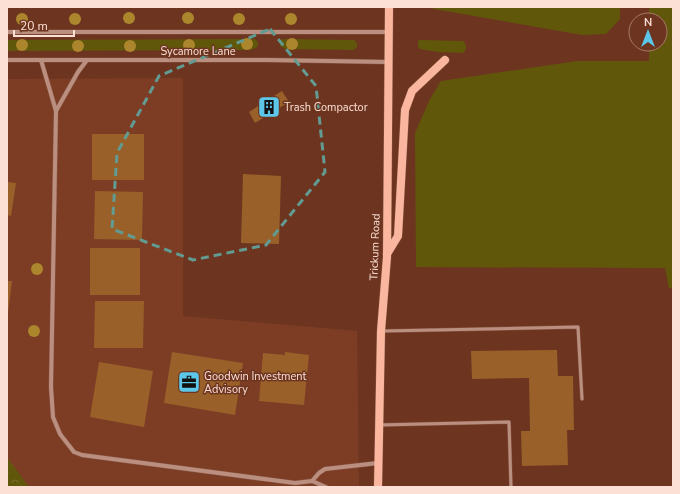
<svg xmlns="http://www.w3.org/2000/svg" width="680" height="494" font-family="'Nunito Sans',sans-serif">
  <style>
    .built { fill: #7d3d25 }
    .green { fill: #61570b }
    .forest { fill: url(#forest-crowns) }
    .building { fill: #996029 }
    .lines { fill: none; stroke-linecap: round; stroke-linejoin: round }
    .lane-casing { stroke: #875441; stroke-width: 4 }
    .street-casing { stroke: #875441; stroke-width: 5 }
    .secondary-casing { stroke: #875441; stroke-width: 9 }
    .lane { stroke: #ba8f7f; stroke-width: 3 }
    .street { stroke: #ba8f7f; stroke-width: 4 }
    .secondary { stroke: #fab69e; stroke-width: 8 }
    .tree { fill: #ab862c }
    .marked { fill: none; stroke: #629b92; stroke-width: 3; stroke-dasharray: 8 5; stroke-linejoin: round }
    .labels { text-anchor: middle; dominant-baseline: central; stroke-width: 3; stroke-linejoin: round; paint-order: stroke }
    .street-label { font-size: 11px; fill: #fce0d6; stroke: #6d3520 }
    .poi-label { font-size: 11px; fill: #fce0d6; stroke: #6d3520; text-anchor: start }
  </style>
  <defs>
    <pattern id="forest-crowns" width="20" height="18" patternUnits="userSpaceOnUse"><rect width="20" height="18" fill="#61570b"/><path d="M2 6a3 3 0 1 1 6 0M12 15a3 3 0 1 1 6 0" fill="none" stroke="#796f2e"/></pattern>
  </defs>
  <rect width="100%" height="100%" fill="#6d3520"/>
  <path class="built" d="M183,78V316L357,331L359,487H7V79Z"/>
  <path class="green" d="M432,7H620V19L606,34L582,35L434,9Z
    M649,7H673V288H669L665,268L416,267L415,133L430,99L441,81L577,61H649V44H660V20H649Z
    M255,39L258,42C259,49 252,50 246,50L7,51V40Z
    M285,39L354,40L357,43V47L354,50L285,49L280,46L281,40Z
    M420,40L463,41C467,45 467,49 463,53L438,52L420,49L418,47V41Z"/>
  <path class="forest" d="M7,457L29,487H7Z"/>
  <path class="building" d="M282,91L289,102L255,123L249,112Z
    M92,134H144V180H92Z
    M243,174L281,176L279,244L241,243Z
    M7,182L16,183L11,216L7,215Z
    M95,191L143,192L142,240L94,239Z
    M90,248H140V295H90Z
    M7,281H12L8,313H7Z
    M95,301H144L143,348H94Z
    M557,350L558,376H573L574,430H567L568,465L522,466L521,431H530L529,378L472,379L471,351Z
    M172,352L243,363L235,415L164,403Z
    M285,352L309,355L304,405L259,401L263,353L285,355Z
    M99,362L153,371L144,427L90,417Z"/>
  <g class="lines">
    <g class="lane-casing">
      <path id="lane" d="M383,331L578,327L582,399
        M379,425L509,422L511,487"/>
    </g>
    <g class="street-casing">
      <path id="street" d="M7,32H388
        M7,60H268L388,62
        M41,60L56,111L78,72L87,60
        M56,111L51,387L53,417L60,434L74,452L82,455L295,483L312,481
        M326,487L312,481L319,473L325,469L378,463"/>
    </g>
    <g class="secondary-casing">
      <path id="secondary" d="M387,254L398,236L405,110L412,91L445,60
        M378,487L381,331L387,257L389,7"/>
    </g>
    <use href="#lane" class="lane"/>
    <use href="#street" class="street"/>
    <use href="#secondary" class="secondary"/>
  </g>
  <g class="tree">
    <circle cx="129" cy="18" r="6"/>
    <circle cx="188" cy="18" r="6"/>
    <circle cx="22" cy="19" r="6"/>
    <circle cx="75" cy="19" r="6"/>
    <circle cx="239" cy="19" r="6"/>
    <circle cx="291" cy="19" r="6"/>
    <circle cx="247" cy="44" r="6"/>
    <circle cx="292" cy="44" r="6"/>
    <circle cx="22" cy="45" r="6"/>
    <circle cx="189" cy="45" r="6"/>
    <circle cx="78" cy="46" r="6"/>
    <circle cx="130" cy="46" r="6"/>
    <circle cx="37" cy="269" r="6"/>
    <circle cx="34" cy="331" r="6"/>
  </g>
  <path class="marked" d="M270,29L316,86L325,172L266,245L193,260L112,229L117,153L159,76Z"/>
  <defs>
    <g id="building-square" transform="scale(1.15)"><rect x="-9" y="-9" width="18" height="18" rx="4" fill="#5cc7e8" stroke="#6d3520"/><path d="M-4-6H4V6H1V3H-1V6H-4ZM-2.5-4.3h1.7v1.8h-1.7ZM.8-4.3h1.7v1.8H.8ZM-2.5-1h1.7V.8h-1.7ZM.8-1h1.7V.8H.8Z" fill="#111"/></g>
    <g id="office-square" transform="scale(1.15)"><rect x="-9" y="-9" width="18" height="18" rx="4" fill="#5cc7e8" stroke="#6d3520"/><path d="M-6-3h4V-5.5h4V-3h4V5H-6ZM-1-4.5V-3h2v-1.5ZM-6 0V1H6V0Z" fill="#111"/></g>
  </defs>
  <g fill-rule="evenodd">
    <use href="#building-square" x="269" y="107"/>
    <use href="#office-square" x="189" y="382"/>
  </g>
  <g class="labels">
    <g class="street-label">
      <text x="198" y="51">Sycamore Lane</text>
      <text transform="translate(375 247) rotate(-88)">Trickum Road</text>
    </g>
    <g class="poi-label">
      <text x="284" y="107">Trash Compactor</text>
      <text x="204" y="376">Goodwin Investment<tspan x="204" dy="13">Advisory</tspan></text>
    </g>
  </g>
  <rect width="680" height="494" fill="none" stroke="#fce0d6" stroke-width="16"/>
  <g transform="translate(648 32)"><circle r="19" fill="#6d3520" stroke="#a67969"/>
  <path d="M0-3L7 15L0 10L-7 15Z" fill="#5cc7e8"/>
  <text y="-6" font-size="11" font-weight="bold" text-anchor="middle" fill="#fce0d6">N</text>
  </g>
  <path d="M14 30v6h60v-6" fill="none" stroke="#fce0d6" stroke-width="2"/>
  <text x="20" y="30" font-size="12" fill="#fce0d6" stroke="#6d3520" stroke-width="3" paint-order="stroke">20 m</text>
</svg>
